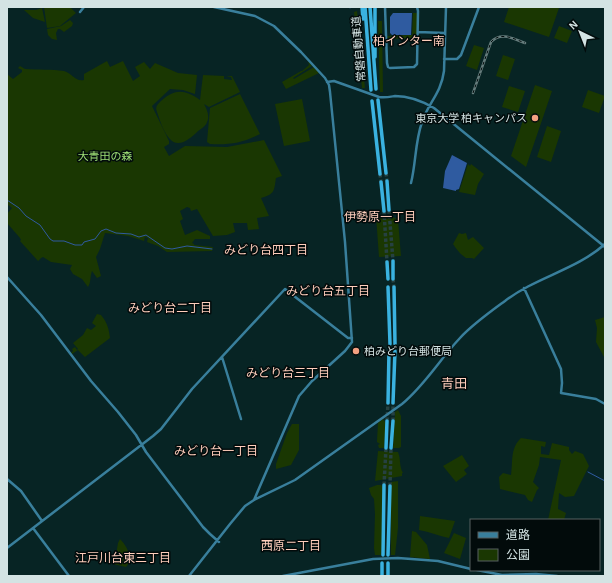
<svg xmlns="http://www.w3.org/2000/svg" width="612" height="583" font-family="'Alegreya Sans','Noto Sans JP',sans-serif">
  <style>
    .green { fill: #1a3702 }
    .water { fill: #2f5ba0 }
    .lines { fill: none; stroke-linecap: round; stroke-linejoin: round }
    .stream { stroke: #2f5ba0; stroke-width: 1 }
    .highway-tunnel { stroke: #264141; stroke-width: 3.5; stroke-dasharray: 3.5 2; stroke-linecap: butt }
    .secondary { stroke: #397f9c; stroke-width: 2.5 }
    .highway { stroke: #3ab2e0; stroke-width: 3.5 }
    .rail-casing { stroke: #657c7c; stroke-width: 2.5 }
    .rail { stroke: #020b0b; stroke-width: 1; stroke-dasharray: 3; stroke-linecap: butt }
    .poi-dot { fill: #f3a081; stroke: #020b0b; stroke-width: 1.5 }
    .labels { text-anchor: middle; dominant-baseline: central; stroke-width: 3; stroke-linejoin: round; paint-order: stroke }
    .street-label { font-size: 11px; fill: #d3e3e3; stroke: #020b0b }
    .poi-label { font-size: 11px; fill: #d3e3e3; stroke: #020b0b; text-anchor: end }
    .park-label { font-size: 11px; fill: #9dde75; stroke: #020b0b }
    .neighbourhood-label { font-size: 12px; fill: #fecebc; stroke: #020b0b }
    .quarter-label { font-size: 13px; fill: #fecebc; stroke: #020b0b }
  </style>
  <rect width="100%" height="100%" fill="#072424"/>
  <path class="green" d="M44,7H70L76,13L60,26L47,28Z
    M509,7H556L559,8L549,37L504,22Z
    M42,8L45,22L33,18L24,10H36Z
    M357,11L365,88H362L354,12Z
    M413,13H417V35L415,36V38L388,39L387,36L412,35Z
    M70,20L73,23L72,26L64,32L60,29H58L56,33L57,40L52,39L48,35L47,29L61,26Z
    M378,21H382L383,92H380Z
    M559,26L572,31L567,43L554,38Z
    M474,45L484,48L477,70L466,66Z
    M503,55L515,59L508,80L496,76Z
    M107,61L110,67L123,61L133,81L140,76L135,67L144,62L150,69L155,63L178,73L197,75L195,94L183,90L170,89L152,106L169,141V144L164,147L169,156L185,146L227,147L264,140L282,176L276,178C274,191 275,194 261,198L269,216L257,218L259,229L248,230L247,223H233L235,232L227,235L213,236L197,209L191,211L190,208L187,207L180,211L183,219L180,221L185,235L197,230L210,236V239H195L192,243L194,244V245L213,247L212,251L167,252L158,246L147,242L148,238L145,237L144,241L128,236L105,233L100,249L96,257L101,276L97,278L92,271C90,276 91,283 88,287L82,279L73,274L70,269L72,265L51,262L43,257L41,258L38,261L20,241L21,240L20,238L7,223V214L12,208L7,204V74L13,79L22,72V70L18,68L20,66L25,69C38,70 52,69 64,71C72,73 75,82 84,80V74Z
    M308,61L312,66L293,78L294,79L314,67L319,73L286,89L282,82L301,71H302L309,65Z
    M203,75L224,76V79L232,80L231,77L226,76H232L240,92L209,107L204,104C207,109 210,117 207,122C206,126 201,129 198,131C191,138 178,150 169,138C163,131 160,120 157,112C155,107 157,105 161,101C175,89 184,89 200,100Z
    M535,85L552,91L526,167L511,156Z
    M509,86L525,91L518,112L502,107Z
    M588,90L605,96L599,113L582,107Z
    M240,94L260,134C242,143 230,145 210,144L207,142L210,108Z
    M302,99L310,141L284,146L275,104Z
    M547,126L561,131L551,162L537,157Z
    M468,164L470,166L471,164L484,174L478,184L475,195L459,192Z
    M376,216H379V218H381L393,217L398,220L401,256L379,257Z
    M459,233L462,234L466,233L468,240L473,237L484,248L474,259L472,258H466C460,254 457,250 453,244Z
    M97,314L101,315C107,322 109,329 110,338L85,357L78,350L72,354L71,353L73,351L72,349L75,347L77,350L78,349L73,343L83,335L87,328L91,330L96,326L92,323Z
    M605,317V356L604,357L596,342L597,328L595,320Z
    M398,410L401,416V447L399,448H393L395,415V412Z
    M383,419L386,423L384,448H379L378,445L380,444L377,442V441L378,423Z
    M292,424H299V450L291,465L276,469V464L287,433Z
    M521,438L546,442L545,447L541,446V454L549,455L552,443L569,447V450L572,454L575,451L583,454L589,466L574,496L565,497L559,493L558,509L566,513L564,520H548L561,460L540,457L539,465L533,482L539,488L537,490L532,502L528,500L525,495L500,489L499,477L503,473L511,475C513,462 510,448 521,438Z
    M378,451L398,452C401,459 399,466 403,473H402V476L375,481Z
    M462,455L469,466L464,470L467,474L456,482L443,466Z
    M398,481V528L395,555H391V482Z
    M377,485H381L383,487L382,546L381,555H375L374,548L375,514L374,499L371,495L369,488Z
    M420,516L455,521L449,538C439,536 430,532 419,530Z
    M412,531L416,532L427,545L430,559L410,557Z
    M454,533L466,538L460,559L444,553Z
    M120,539C127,546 134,559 126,567L113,564L112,562L116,555L118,543Z"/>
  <path class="water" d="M393,13H412L411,35H392L390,33V17Z
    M452,155L467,163L459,189L456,190V191L443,188L445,171Z"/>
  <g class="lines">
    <path class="stream" d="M350,7V8
      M7,200L19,208L26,216L40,225L50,239L53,241H64L75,245H82L84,242L95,239L101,231L106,229L116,233L131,234L139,237L146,235L165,248L172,249L187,246L212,249
      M588,472L605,481"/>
    <path class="highway-tunnel" d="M386,173L387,181
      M380,174L381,182
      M389,210L393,261
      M384,211L387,262
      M393,279L394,287
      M387,421L388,403
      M393,421V403
      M384,485L386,448
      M390,486L391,448"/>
    <path class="secondary" d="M214,7L255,16L274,26L301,52L325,78L329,85L330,92L345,242L352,342L345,351L312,381L299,396L254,500
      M385,7L387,63L388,67L390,68L414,67L417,64L418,11L417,7
      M80,12L84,7
      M418,32L445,33
      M444,59H457L461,55L479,7
      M327,82L334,81L379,97C385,98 389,97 395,96C409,96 422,101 434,108L605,247
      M411,183C416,163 415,142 422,122C428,103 441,94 444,71L446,7
      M7,277L41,315L91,381L118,412L136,435L146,452L203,527L210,534L219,542
      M524,288L561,369L562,383L561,393L596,399L605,404
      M222,357L241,419
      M7,479L21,491L42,521
      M33,528L69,576
      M7,548L153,436L161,429L192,389L285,289L348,338H352
      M477,570L502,575L536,574L557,576
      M189,576L230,524L245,506L254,500L295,480L402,404C425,385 440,359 460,338C473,324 490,312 505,301C536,277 576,270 605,244
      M283,576L373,559L398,558L438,561L471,569"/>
    <path class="highway" d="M362,7L363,19
      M365,7L371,90
      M370,7L376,89
      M375,7V57
      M378,100L386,173
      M372,101L380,174
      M387,181L389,210
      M381,182L384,211
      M393,261V279
      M387,262L388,279
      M388,287L390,344
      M394,287L395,344
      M388,403L389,351
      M393,403L395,351
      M386,448L387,421
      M391,448L393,421
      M383,555L384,485
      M388,555L390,486
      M382,576V563
      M388,576V563"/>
    <g class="rail-casing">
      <path id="rail" d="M473,93L491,42C501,31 514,39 525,43"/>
    </g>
    <use href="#rail" class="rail"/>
  </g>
  <g class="poi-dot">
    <circle cx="535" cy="118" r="4"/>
    <circle cx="356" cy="351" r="4"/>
  </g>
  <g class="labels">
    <g class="street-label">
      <text transform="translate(359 49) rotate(-95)">常磐自動車道</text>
    </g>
    <g class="poi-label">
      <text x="527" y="118">東京大学 柏キャンパス</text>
      <text x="364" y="351" text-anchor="start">柏みどり台郵便局</text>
    </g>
    <g class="park-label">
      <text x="105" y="156">大青田の森</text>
    </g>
    <g class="neighbourhood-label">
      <text x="409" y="41">柏インター南</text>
      <text x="380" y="217">伊勢原一丁目</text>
      <text x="266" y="250">みどり台四丁目</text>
      <text x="328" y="291">みどり台五丁目</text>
      <text x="170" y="308">みどり台二丁目</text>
      <text x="288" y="373">みどり台三丁目</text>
      <text x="216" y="451">みどり台一丁目</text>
      <text x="291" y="546">西原二丁目</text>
      <text x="123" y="558">江戸川台東三丁目</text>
    </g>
    <g class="quarter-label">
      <text x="454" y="384">青田</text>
    </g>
  </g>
  <rect width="612" height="583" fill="none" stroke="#d3e3e3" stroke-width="16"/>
  <rect x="470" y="519" width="130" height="52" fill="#020b0b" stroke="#566161"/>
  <rect x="478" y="532" width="20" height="6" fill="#397f9c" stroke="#566161"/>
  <text x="506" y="539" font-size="12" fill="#d3e3e3">道路</text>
  <rect x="478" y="549" width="20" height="12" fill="#1a3702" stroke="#566161"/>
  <text x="506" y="559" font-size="12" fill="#d3e3e3">公園</text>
  <g transform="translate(580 32) rotate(317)" stroke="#020b0b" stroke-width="3" paint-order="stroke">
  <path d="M0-3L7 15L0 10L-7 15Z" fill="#d3e3e3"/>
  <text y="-6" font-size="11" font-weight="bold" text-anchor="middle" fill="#d3e3e3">N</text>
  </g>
</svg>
